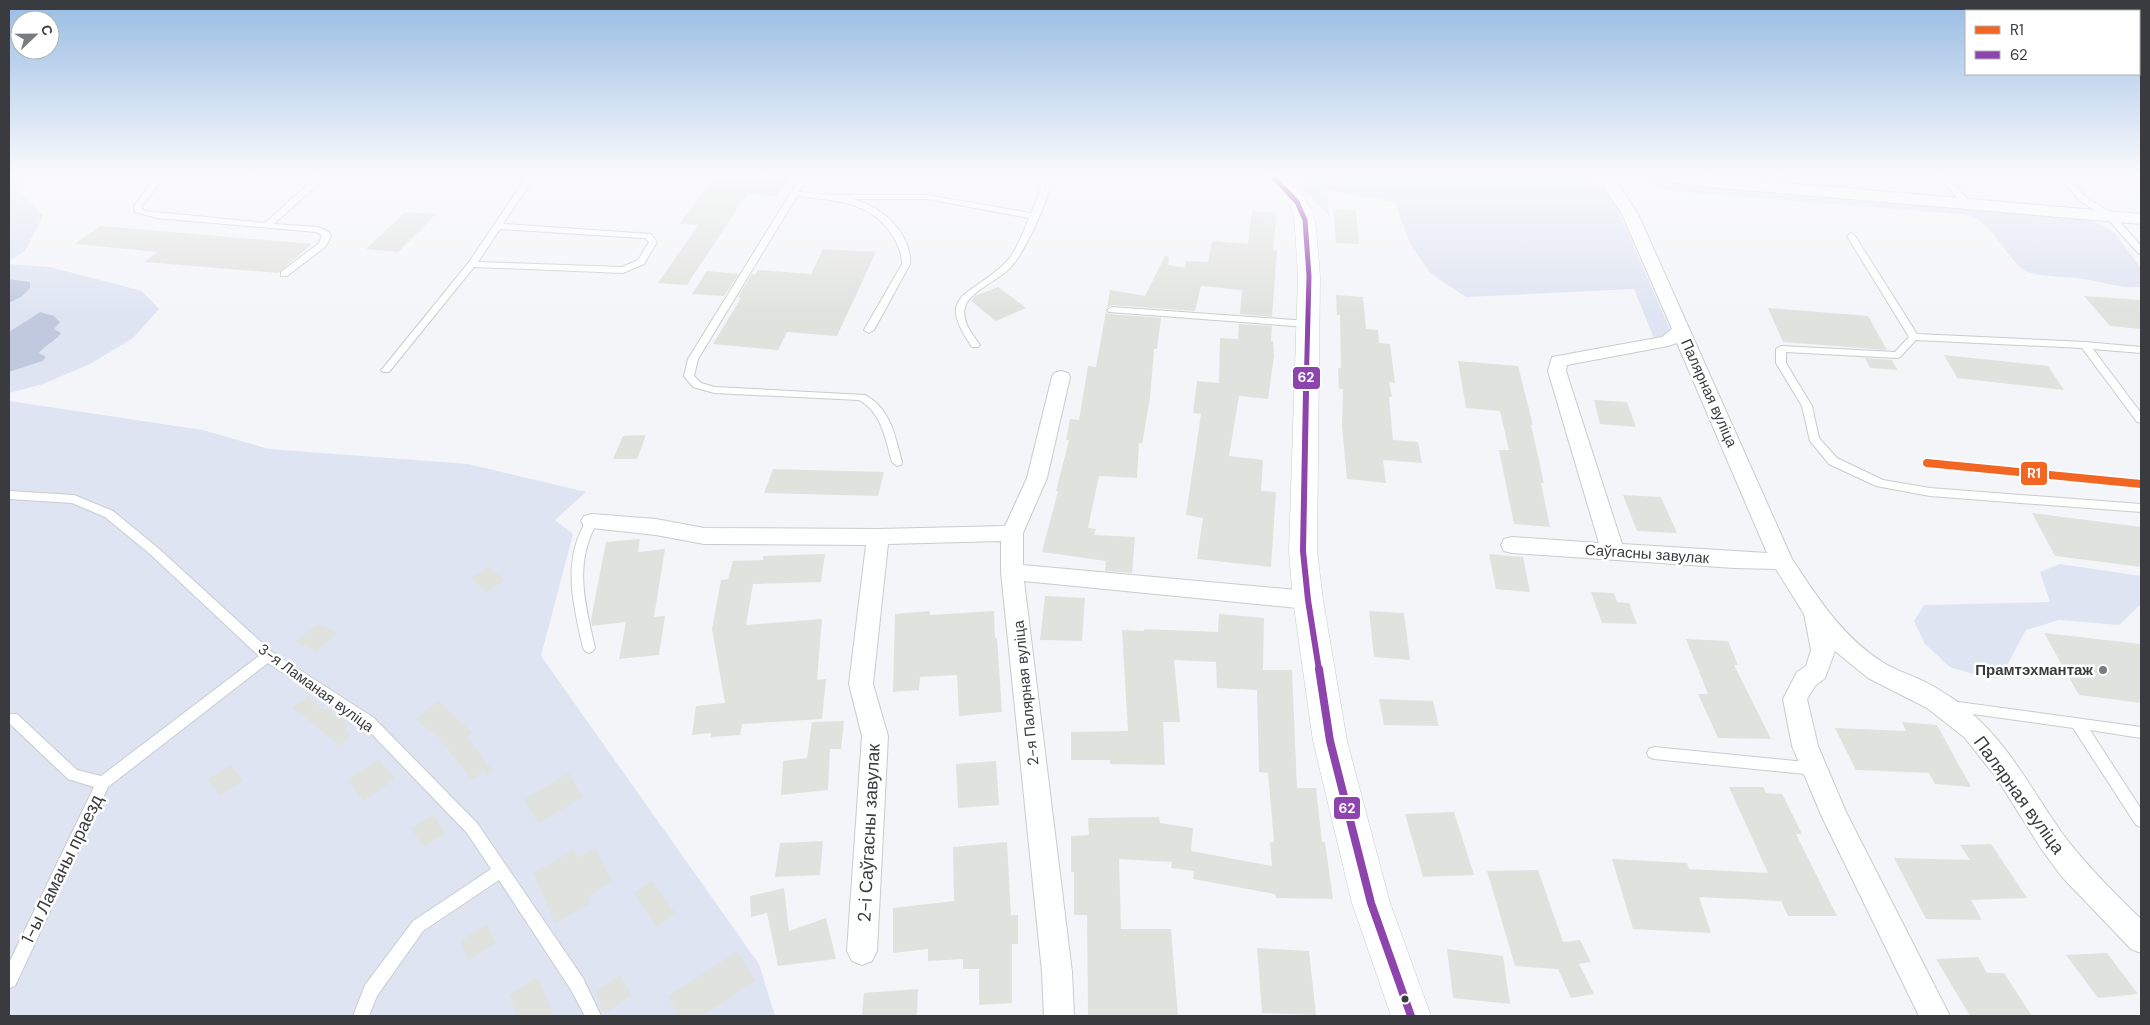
<svg xmlns="http://www.w3.org/2000/svg" width="2150" height="1025" font-family="'DM Sans',sans-serif">
  <style>
    .green { fill: #dee4f2 }
    .water { fill: #c0c9de }
    .building { fill: #e0e2de }
    .lines { fill: none; stroke-linecap: round; stroke-linejoin: round }
    .lane-casing { stroke: #cacbce; stroke-width: 2 }
    .street-casing { stroke: #cacbce; stroke-width: 2 }
    .secondary-casing { stroke: #cacbce; stroke-width: 1 }
    .lane { fill: #fdfefe; fill-rule: evenodd }
    .street { fill: #fdfefe; fill-rule: evenodd }
    .secondary { fill: #fdfefe; fill-rule: evenodd }
    .bus-1-far2-casing { stroke: #fff; stroke-width: 8 }
    .bus-1-far1-casing { stroke: #fff; stroke-width: 10 }
    .bus-1-casing { stroke: #fff; stroke-width: 12 }
    .bus-1-far2 { stroke: #8e44ad; stroke-width: 5 }
    .bus-1-far1 { stroke: #8e44ad; stroke-width: 6 }
    .bus-1 { stroke: #8e44ad; stroke-width: 8 }
    .rail-1-casing { stroke: #fff; stroke-width: 11 }
    .rail-1 { stroke: #f26522; stroke-width: 8 }
    .poi-dot { fill: #7b7c7f; stroke: #fff; stroke-width: 2 }
    .bus-dot { fill: #3a3b3e; stroke: #fff; stroke-width: 2 }
    .labels { text-anchor: middle; dominant-baseline: central; stroke-width: 5; stroke-linejoin: round; paint-order: stroke }
    .street-label { font-size: 15px; fill: #3a3b3e; stroke: #fff }
    .poi-label { font-size: 15px; font-weight: bold; fill: #3a3b3e; stroke: #fff; text-anchor: end }
    .near-street-label { font-size: 18px; fill: #3a3b3e; stroke: #fff }
    .line-badge { stroke: #fff; stroke-width: 2 }
    .badge-label { font-size: 14px; text-anchor: middle; font-weight: bold; fill: #fff }
  </style>
  <rect width="100%" height="100%" fill="#f4f5f9"/>
  <path class="green" d="M9,173H45L17,190L43,215L25,251L9,261Z
    M1287,173H1569C1591,180 1601,185 1615,203L1670,330L1668,335L1655,341L1634,289L1466,297L1430,273L1410,244L1395,202L1327,190L1329,216Z
    M1658,179L2089,220L2113,231L2141,268V287C2118,289 2098,280 2076,278C2062,276 2031,278 2020,267C2002,250 1993,225 1969,215L1671,191L1658,187L1652,182Z
    M9,264L50,267L142,291L159,309L133,338L90,364L43,384L9,393V372L43,361L39,353L45,346L57,339L54,329L40,312L9,332V303L21,297L29,288L30,282L9,279Z
    M9,401L203,430L269,449L468,464L586,492L555,520L573,534L541,656L759,964L775,1016H9Z
    M2060,564L2141,576V604L2119,625L2059,620L2026,630L2000,678H1986L1950,667L1925,644L1914,621L1924,605L2050,602L2040,572Z"/>
  <path class="water" d="M9,279L30,282V288L21,297L9,303Z
    M40,312L54,316L60,322L54,329L61,333C55,342 46,344 39,353L46,357L43,361L9,372V332Z"/>
  <path class="building" d="M716,173H792L777,196L747,194L687,285L658,283L698,225L680,224Z
    M1333,209L1356,210L1359,244L1336,243Z
    M1252,211L1277,213L1273,250H1277L1272,317L1240,314L1242,290L1201,286L1195,311L1112,305L1107,308L1110,290L1145,296L1165,256L1169,257L1168,265L1185,268L1186,261L1208,262L1212,241L1248,244Z
    M405,212L436,214L398,252L366,249Z
    M100,226L312,244L278,273L144,262L158,252L74,244Z
    M823,249L876,252L837,336L787,332L778,350L713,344L741,298L738,297L752,274L755,275L758,270L811,274Z
    M707,271L739,274L724,296L692,294Z
    M998,287L1026,308L996,321L971,301L975,296Z
    M1336,295L1363,297L1366,329L1378,330L1379,343L1390,344L1395,383L1389,382L1392,397H1389L1393,440L1418,442L1422,463L1383,460L1386,483L1347,479L1342,426L1343,389H1339L1338,368H1341L1340,315H1337Z
    M2084,296L2141,300V329L2110,326Z
    M1768,308L1868,316L1887,350L1783,342Z
    M1106,312L1109,314L1161,318L1157,349H1154L1150,398L1142,444L1139,443L1137,478L1099,476L1088,528L1096,529L1094,535L1135,537L1132,573L1105,571L1106,561L1042,552L1058,491H1056L1069,440H1066L1070,419L1079,420L1088,366L1096,367Z
    M1239,324L1272,326L1271,341H1273L1274,356L1268,399L1239,396L1229,456L1263,460L1261,491L1276,492L1271,567L1197,559L1203,518L1186,515L1201,414L1193,413L1197,381L1219,383L1220,338L1238,339Z
    M1944,355L2048,366L2064,390L1957,378Z
    M1865,358L1892,360L1898,370L1870,368Z
    M1458,361L1518,366L1533,425H1531L1544,483H1541L1550,527L1514,524L1499,450H1509L1500,411L1466,408Z
    M1594,400L1627,402L1636,427L1600,424Z
    M646,435L637,459H613L623,436Z
    M773,469L884,472L878,496L764,493Z
    M1623,495L1661,497L1677,533L1637,531Z
    M2032,513L2141,527V567L2055,556Z
    M640,539L638,552L665,549L654,617L665,616L659,655L619,659L626,622L592,626L591,620L606,542Z
    M825,554L821,582L753,584L746,625L822,619L817,680L826,679L822,719L742,724L740,735L711,737V733L692,735L696,706L725,703L712,629L721,580L728,579L733,561L763,560V556Z
    M1489,554L1523,557L1530,592L1496,589Z
    M490,567L505,580L486,592L471,578Z
    M1591,592L1614,593L1617,602L1629,603L1637,624L1602,623Z
    M1045,596L1085,598L1082,641L1040,640Z
    M930,611V615L994,611L995,638H997L1002,712L959,716L957,675L920,677L919,690L893,692L895,614Z
    M1369,611L1404,613L1410,660L1374,657Z
    M1219,614L1264,618L1263,670H1292L1297,788H1316L1322,842H1325L1333,899L1276,898L1275,894L1193,879L1194,871L1171,868L1172,862L1119,859L1121,929H1171L1178,1016H1088L1087,915H1074V872H1071V836L1089,835L1088,818L1159,817L1160,823L1193,828L1191,851L1272,866L1270,842H1274L1268,773L1259,772L1257,690L1217,688L1216,662L1174,660L1180,722H1163L1165,765L1110,764V760H1071V732L1128,731L1122,630L1144,631V629L1218,632Z
    M317,624L338,633L316,651L295,642Z
    M2044,633L2141,644V703L2079,695Z
    M1686,639L1728,641L1738,665H1734L1771,739L1718,738L1698,694H1708Z
    M309,696L325,711L328,709L349,725L344,729L350,735L340,746L292,707Z
    M1379,699L1433,701L1439,726L1384,725Z
    M439,701L472,733L467,737L493,771L488,776L483,772L471,780L448,749L439,741L441,739L415,719Z
    M844,721L841,749H830L828,790L781,795L783,761L807,758L812,722Z
    M1902,722L1937,725L1971,787L1935,784L1929,773L1856,770L1835,728L1906,731Z
    M379,759L395,779L363,801L347,780Z
    M996,761L999,805L958,808L956,764Z
    M230,765L244,780L220,795L207,780Z
    M569,773L583,797L538,823L524,799Z
    M1729,787H1763L1766,793L1782,794L1802,834H1796L1837,916H1788L1781,901L1699,897L1711,933L1633,929L1612,859L1687,863L1689,869L1768,873Z
    M1454,812L1474,875L1423,877L1405,814Z
    M434,815L445,834L423,847L411,828Z
    M823,841L820,875L775,877L780,843Z
    M1007,842L1011,915H1018V944H1012V1003L979,1005V969H963V959L928,961V949L893,953V908L954,901L953,847Z
    M1991,844L2027,898L1971,900L1982,920L1926,919L1894,858L1970,860L1960,845Z
    M595,848L612,882L588,896L591,903L555,923L533,873L574,850L578,858Z
    M1538,870L1563,942L1580,940L1591,962L1579,964L1594,994L1571,998L1558,969L1515,966L1487,871Z
    M652,881L676,914L657,927L634,893Z
    M784,888L789,931L826,918L836,959L778,966L767,913L751,917L750,896Z
    M487,924L496,943L469,960L460,941Z
    M1257,948L1309,951L1316,1015L1262,1013Z
    M1447,949L1503,956L1510,1004L1453,998Z
    M738,951L755,981L702,1016H678L668,996Z
    M2107,953L2138,994L2098,998L2066,955Z
    M1978,957L1987,973H2004L2032,1016H1970L1936,959Z
    M620,975L631,995L605,1013L594,993Z
    M538,977L554,1016H517L509,995Z
    M918,989L917,1016H862L864,993Z"/>
  <g class="lines">
    <g class="lane-casing">
      <path id="lane" d="M159,173H167L142,206V209L146,211L265,223L321,173H330L274,224L318,227L329,232L331,237L325,247L287,276H281V272L319,243L322,235L316,232L157,218L135,212L134,206Z
        M529,173H537L503,224L651,234L657,242L644,264L623,273L474,267L389,372H383L381,370L383,368L469,262ZM500,229L642,238H645L649,242L638,260L622,267L478,262Z
        M803,173H811L799,192L830,195H927L1031,213L1041,190L1039,173H1047C1049,178 1050,183 1049,188C1046,206 1022,258 1008,270C997,280 969,293 965,307C961,321 972,334 980,345L978,347H972C935,294 969,297 1003,265C1017,252 1022,234 1029,218L927,199H853C881,206 912,233 910,264L874,330L869,333L864,330L902,264C902,253 898,244 892,235C871,201 833,200 797,196L698,359L694,376L701,383L715,387L865,395C891,409 895,436 902,462L901,465L897,466L892,462C885,438 882,413 859,400L714,393L693,387L684,376L688,359Z
        M1936,173H1944L1970,202V206H1964Z
        M2056,173H2064L2086,197L2113,214L2141,246V254L2138,253L2107,218L2080,201Z
        M1851,233L1855,236L1917,334L2085,342L2141,347V353L2093,349L2141,413V423L2137,422L2082,348L1916,340L1900,357L1897,358L1786,352V363L1812,406L1819,438L1837,458L1883,480L1930,488L2141,504V512L1930,496L1876,486L1829,464L1810,441L1802,406L1776,363V349L1781,346L1895,352L1909,337L1847,236Z
        M1112,307L1308,321L1313,324L1308,327L1109,312L1107,310Z
        M9,491L74,495L113,511L158,548L272,652L374,718L477,823L583,978L601,1016H585L571,990L499,880L423,931L377,996L369,1016H353L365,985L413,921L491,869L467,833L364,726L268,663L108,787L15,986L9,988V963L94,787L68,779L9,723V714H17L77,770L101,776L259,656L150,554L105,517L72,503L9,499Z
        M592,517L598,521C573,563 585,603 595,648L593,651L589,653L585,651L583,648C573,602 561,560 588,518Z
        M1951,701L2141,727V738L2090,730L2141,809V827L2136,825L2073,728L1951,711L1946,710L1944,706L1946,702Z
        M1654,747L1815,763L1820,765L1822,769L1820,773L1815,775L1654,759L1649,757L1647,753L1649,749Z"/>
    </g>
    <g class="street-casing">
      <path id="street" d="M1599,173H1613L1616,181L1638,214L1792,559C1818,598 1843,638 1884,663C1895,670 1908,674 1919,679C1942,690 1963,704 1981,722C2014,754 2035,795 2062,833C2085,864 2113,892 2141,919V953L2131,949L2062,877L2042,850L1996,777L1964,737L1927,708L1868,678L1835,651L1825,678L1815,686L1807,699L1818,746L1846,812L1950,1016H1919L1822,817L1792,746L1783,699L1797,672L1806,666L1811,650L1804,614L1776,569L1734,568L1512,553L1504,551L1501,545L1504,539L1512,537L1599,543L1548,371L1552,357L1662,337L1672,329L1622,214L1600,181ZM1677,343L1767,553L1622,544L1566,371L1567,365L1668,346Z
        M1627,173H1673L2141,214V224L1709,187L1634,177L1629,176Z
        M1061,371L1068,373L1070,377L1047,478L1023,533V565L1308,591L1316,594L1319,600L1316,606L1308,609L1024,581L1072,972L1074,1016H1044L1042,972L1001,572V541L888,544L873,684L888,736L877,951L872,961L862,965L852,961L847,951L862,736L849,684L866,545L704,544L656,535L592,528L584,526L581,521L584,516L592,514L656,519L704,528L878,529L1005,526L1027,478L1052,377L1054,373Z"/>
    </g>
    <g class="secondary-casing">
      <path id="secondary" d="M1261,173H1281L1307,202L1313,213L1316,228L1320,276L1317,551L1323,600L1347,741L1390,903L1431,1016H1391L1352,903L1313,741L1293,600L1289,551L1298,276L1295,228L1293,213L1288,203Z"/>
    </g>
    <use href="#lane" class="lane"/>
    <use href="#street" class="street"/>
    <use href="#secondary" class="secondary"/>
    <g class="bus-1-far2-casing">
      <path id="bus-1-far2" d="M1270,173L1297,202L1305,220L1309,276L1306,392"/>
    </g>
    <g class="bus-1-far1-casing">
      <path id="bus-1-far1" d="M1306,391L1303,551L1308,600L1319,670"/>
    </g>
    <g class="bus-1-casing">
      <path id="bus-1" d="M1319,669L1330,741L1371,903L1411,1016"/>
    </g>
    <use href="#bus-1-far2" class="bus-1-far2"/>
    <use href="#bus-1-far1" class="bus-1-far1"/>
    <use href="#bus-1" class="bus-1"/>
    <g class="rail-1-casing">
      <path id="rail-1" d="M1927,463L2141,484"/>
    </g>
    <use href="#rail-1" class="rail-1"/>
  </g>
  <linearGradient id="sky" x2="0" y2="1"><stop stop-color="#98bce4"/><stop offset="0.55" stop-color="#fafafc"/><stop offset="1" stop-color="#fafafc" stop-opacity="0"/></linearGradient>
  <rect width="2150" height="317" fill="url(#sky)"/>
  <circle class="poi-dot" cx="2103" cy="670" r="5"/>
  <circle class="bus-dot" cx="1405" cy="999" r="4.5"/>
  <g class="labels">
    <g class="street-label">
      <text transform="translate(1709 393) rotate(66)">Палярная вуліца</text>
      <text transform="translate(1647 554) rotate(4)">Саўгасны завулак</text>
      <text transform="translate(316 688) rotate(36)">3-я Ламаная вуліца</text>
      <text transform="translate(1026 693) rotate(-96)">2-я Палярная вуліца</text>
    </g>
    <g class="poi-label">
      <text x="2093" y="670">Прамтэхмантаж</text>
    </g>
    <g class="near-street-label">
      <text transform="translate(2019 795) rotate(54)">Палярная вуліца</text>
      <text transform="translate(869 833) rotate(-87)">2-і Саўгасны завулак</text>
      <text transform="translate(62 869) rotate(-64)">1-ы Ламаны праезд</text>
    </g>
  </g>
  <g class="line-badge">
    <rect x="1292" y="366" width="29" height="24" rx="5" fill="#8e44ad"/>
    <rect x="2020" y="461" width="28" height="25" rx="5" fill="#f26522"/>
    <rect x="1333" y="796" width="28" height="24" rx="5" fill="#8e44ad"/>
  </g>
  <g class="badge-label">
    <text x="1306" y="382">62</text>
    <text x="2034" y="478">R1</text>
    <text x="1347" y="813">62</text>
  </g>
  <rect width="2150" height="1025" fill="none" stroke="#3a3b3e" stroke-width="20"/>
  <rect x="1965" y="10" width="175" height="65" fill="#ffffff" stroke="#b0b1b2"/>
  <rect x="1975" y="26" width="25" height="8" fill="#f26522" stroke="#b0b1b2"/>
  <text x="2010" y="35" font-size="15" fill="#3a3b3e">R1</text>
  <rect x="1975" y="51" width="25" height="8" fill="#8e44ad" stroke="#b0b1b2"/>
  <text x="2010" y="60" font-size="15" fill="#3a3b3e">62</text>
  <g transform="translate(35 35) rotate(68)"><circle r="24" fill="#ffffff" stroke="#b0b1b2"/>
  <path d="M0-4L9 19L0 12L-9 19Z" fill="#7b7c7f"/>
  <text y="-8" font-size="14" font-weight="bold" text-anchor="middle" fill="#3a3b3e">С</text>
  </g>
</svg>
